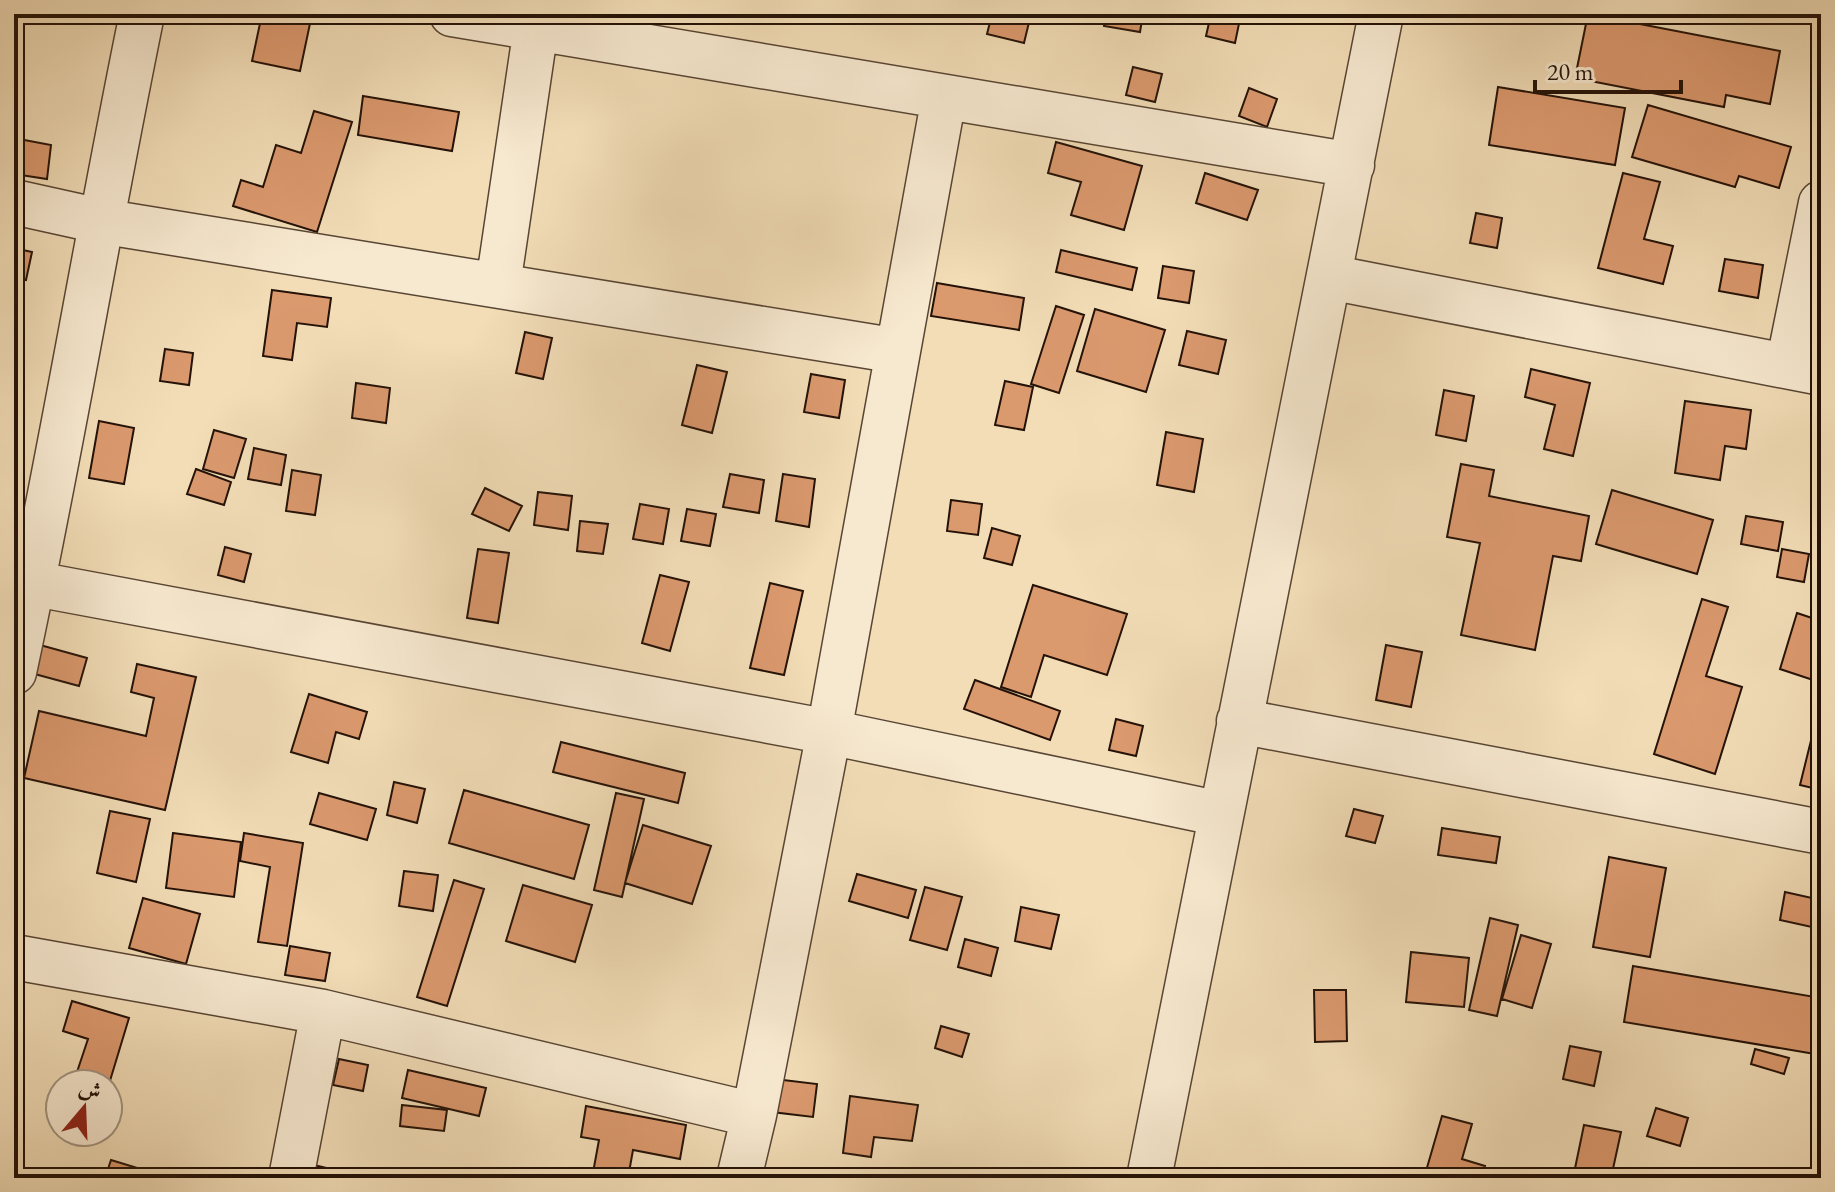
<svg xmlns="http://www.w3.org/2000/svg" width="1835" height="1192" font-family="'EB Garamond',Amiri,serif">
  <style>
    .building { fill: #db996e; stroke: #241208; stroke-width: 2 }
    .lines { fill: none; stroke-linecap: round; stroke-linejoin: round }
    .minor-casing { stroke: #584534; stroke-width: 47 }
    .minor { stroke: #f7e9d0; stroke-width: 44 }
  </style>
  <rect width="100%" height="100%" fill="#f2ddb7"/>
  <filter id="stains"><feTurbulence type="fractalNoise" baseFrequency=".0025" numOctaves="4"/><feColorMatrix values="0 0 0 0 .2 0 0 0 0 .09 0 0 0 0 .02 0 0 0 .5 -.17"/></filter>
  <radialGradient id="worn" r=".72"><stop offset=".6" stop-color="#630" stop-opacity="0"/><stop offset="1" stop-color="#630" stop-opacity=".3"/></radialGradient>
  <path class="building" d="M262,14H312L300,71L252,61Z
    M992,14H1031L1024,43L987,34Z
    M1106,14H1143L1140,32L1104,26Z
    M1211,14H1241L1235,43L1206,36Z
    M1588,14L1780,51L1770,104L1726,95L1724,107L1575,78Z
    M1133,67L1162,74L1155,102L1126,95Z
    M1498,87L1625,108L1615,165L1489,145Z
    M1249,88L1277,99L1267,127L1239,116Z
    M363,96L459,112L452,151L358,135Z
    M1648,105L1791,147L1779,188L1739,176L1735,187L1632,157Z
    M314,111L352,122L317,232L233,206L241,180L263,187L276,145L301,153Z
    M19,139L51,145L47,179L14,174Z
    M1056,142L1142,166L1124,230L1071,215L1081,182L1048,173Z
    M1205,173L1258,190L1247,220L1196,203Z
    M1623,173L1660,182L1644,239L1673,246L1663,284L1598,268Z
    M1476,213L1502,218L1497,248L1470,243Z
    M14,248L32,252L26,280L14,278Z
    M1061,250L1137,268L1132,290L1056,272Z
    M1725,259L1763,265L1758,298L1719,291Z
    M1163,266L1194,271L1189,303L1158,298Z
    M937,283L1024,298L1019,330L931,316Z
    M272,290L331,298L327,327L297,323L292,360L263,356Z
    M1056,306L1084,315L1059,393L1031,384Z
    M1095,309L1165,330L1146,392L1077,371Z
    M1187,331L1226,340L1218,374L1179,365Z
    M525,332L552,338L543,379L516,373Z
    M165,349L193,353L189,385L160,381Z
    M697,365L727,372L712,433L682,425Z
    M1531,369L1590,383L1573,456L1544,449L1555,405L1525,397Z
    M811,374L845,380L839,418L804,412Z
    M1005,381L1033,387L1024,430L995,425Z
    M356,383L390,388L386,423L352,418Z
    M1444,390L1474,396L1466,441L1436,435Z
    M1685,401L1751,410L1746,449L1725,446L1720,480L1675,473Z
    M99,421L134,428L124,484L89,478Z
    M214,430L246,439L234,478L203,469Z
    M1166,432L1203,439L1194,492L1157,485Z
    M254,448L286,455L281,485L248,479Z
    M1461,464L1494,470L1489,496L1589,516L1581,561L1553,556L1535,650L1461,635L1480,543L1447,537Z
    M196,469L231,482L224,505L187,494Z
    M292,470L321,475L315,515L286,511Z
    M730,474L764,480L759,513L723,507Z
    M783,474L815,479L809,527L776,521Z
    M485,488L522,506L509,531L472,514Z
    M1612,490L1713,520L1697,574L1596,544Z
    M538,492L572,496L568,530L534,525Z
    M951,500L982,504L978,535L947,531Z
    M640,504L669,509L663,544L633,539Z
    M687,509L716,514L710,546L681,541Z
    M1746,516L1783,522L1778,551L1741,544Z
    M580,521L608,524L603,554L577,551Z
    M992,528L1020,536L1012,565L984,558Z
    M225,547L251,554L244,582L218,575Z
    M478,549L509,553L498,623L467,618Z
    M1782,549L1809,554L1804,582L1777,577Z
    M660,575L689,582L670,651L642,643Z
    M770,583L803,591L784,675L750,668Z
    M1033,585L1127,614L1107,675L1044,655L1031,697L1001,687Z
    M1702,599L1728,607L1706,676L1742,687L1715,774L1654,754Z
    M1797,613L1821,621V654L1813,680L1780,669Z
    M40,645L87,658L79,686L31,673Z
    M1386,645L1422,652L1411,707L1376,700Z
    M137,664L196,677L165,810L24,778L39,711L146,736L154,698L131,692Z
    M975,680L1060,711L1050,740L964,709Z
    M309,694L367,712L359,739L336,732L328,763L291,752Z
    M1821,700V790L1800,785Z
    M1116,719L1143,726L1136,756L1109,750Z
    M561,742L685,773L678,803L553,772Z
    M394,782L425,789L417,823L387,815Z
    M464,790L589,825L574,879L449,843Z
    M319,793L376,809L367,840L310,824Z
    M616,793L644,799L622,897L594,890Z
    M1354,809L1383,816L1375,843L1346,836Z
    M110,811L150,819L136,882L97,873Z
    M643,825L711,846L692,904L625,883Z
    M1442,828L1500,837L1496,863L1438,855Z
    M173,833L241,842L234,897L166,888Z
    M244,833L303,843L287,946L258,942L270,867L240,861Z
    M1609,857L1666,868L1650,957L1593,947Z
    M404,871L438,875L433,911L399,906Z
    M857,874L916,890L908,918L849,901Z
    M454,880L484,889L447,1006L417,997Z
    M523,885L592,905L575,962L506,941Z
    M925,887L962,897L947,950L910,940Z
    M1785,892L1821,900V929L1780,920Z
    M143,898L200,914L186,964L129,948Z
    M1021,907L1059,915L1051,949L1015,941Z
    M1490,918L1518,925L1497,1016L1469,1010Z
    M1521,935L1551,944L1532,1008L1502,999Z
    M965,939L998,948L991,976L958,967Z
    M290,946L330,953L325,981L285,975Z
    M1411,952L1469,958L1464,1007L1406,1002Z
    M1633,966L1821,998V1055L1624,1022Z
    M1314,990H1346L1347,1041L1315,1042Z
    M72,1001L129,1018L109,1084L76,1075L88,1039L63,1031Z
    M941,1026L969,1034L962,1057L935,1048Z
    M1570,1046L1601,1052L1594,1086L1563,1079Z
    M1755,1049L1789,1058L1784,1074L1751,1064Z
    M339,1059L368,1065L363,1091L333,1085Z
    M408,1070L486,1088L479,1116L402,1098Z
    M775,1079L817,1084L813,1117L772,1112Z
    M850,1096L918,1105L912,1141L874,1137L871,1157L843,1153Z
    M402,1105L447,1110L444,1131L400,1126Z
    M586,1106L686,1125L680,1159L633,1150L628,1178H592L599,1140L581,1137Z
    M1656,1108L1688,1118L1680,1146L1647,1136Z
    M1442,1116L1472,1124L1462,1159L1485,1166L1481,1178H1424Z
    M1584,1125L1621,1132L1611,1178H1573Z
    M111,1160L170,1178H105Z
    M318,1166L369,1178H316Z"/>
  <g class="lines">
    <g class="minor-casing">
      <path id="minor" d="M452,14L1352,165
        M14,202L100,221L898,351
        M1329,277L1821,373
        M498,285L538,14
        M1788,366L1821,203
        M14,580L829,732L1221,814
        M14,672C61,454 97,233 142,14
        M1239,721L1821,832
        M14,957L323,1012L754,1115
        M291,1178L323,1012
        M739,1178L754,1115L829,732L944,97
        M1149,1178L1381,14"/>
    </g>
    <use href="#minor" class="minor"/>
  </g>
  <rect width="1835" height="1192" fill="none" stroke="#f2ddb7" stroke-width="48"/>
  <rect x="16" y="16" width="1803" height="1160" fill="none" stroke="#241208" stroke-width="4"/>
  <rect x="24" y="24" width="1787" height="1144" fill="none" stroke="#241208" stroke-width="2"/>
  <g transform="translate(84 1108) rotate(19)"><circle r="38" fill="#f7e9d0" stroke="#a39380" stroke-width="2"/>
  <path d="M0-6L14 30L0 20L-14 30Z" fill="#8f2418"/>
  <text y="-12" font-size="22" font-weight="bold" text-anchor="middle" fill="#241208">ش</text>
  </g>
  <path d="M1535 80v12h146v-12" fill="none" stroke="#241208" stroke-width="4"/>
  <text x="1547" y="80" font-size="24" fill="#241208" stroke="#f7e9d0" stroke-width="6" paint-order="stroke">20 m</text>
  <rect width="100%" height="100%" filter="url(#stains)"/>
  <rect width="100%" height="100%" fill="url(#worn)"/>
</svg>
